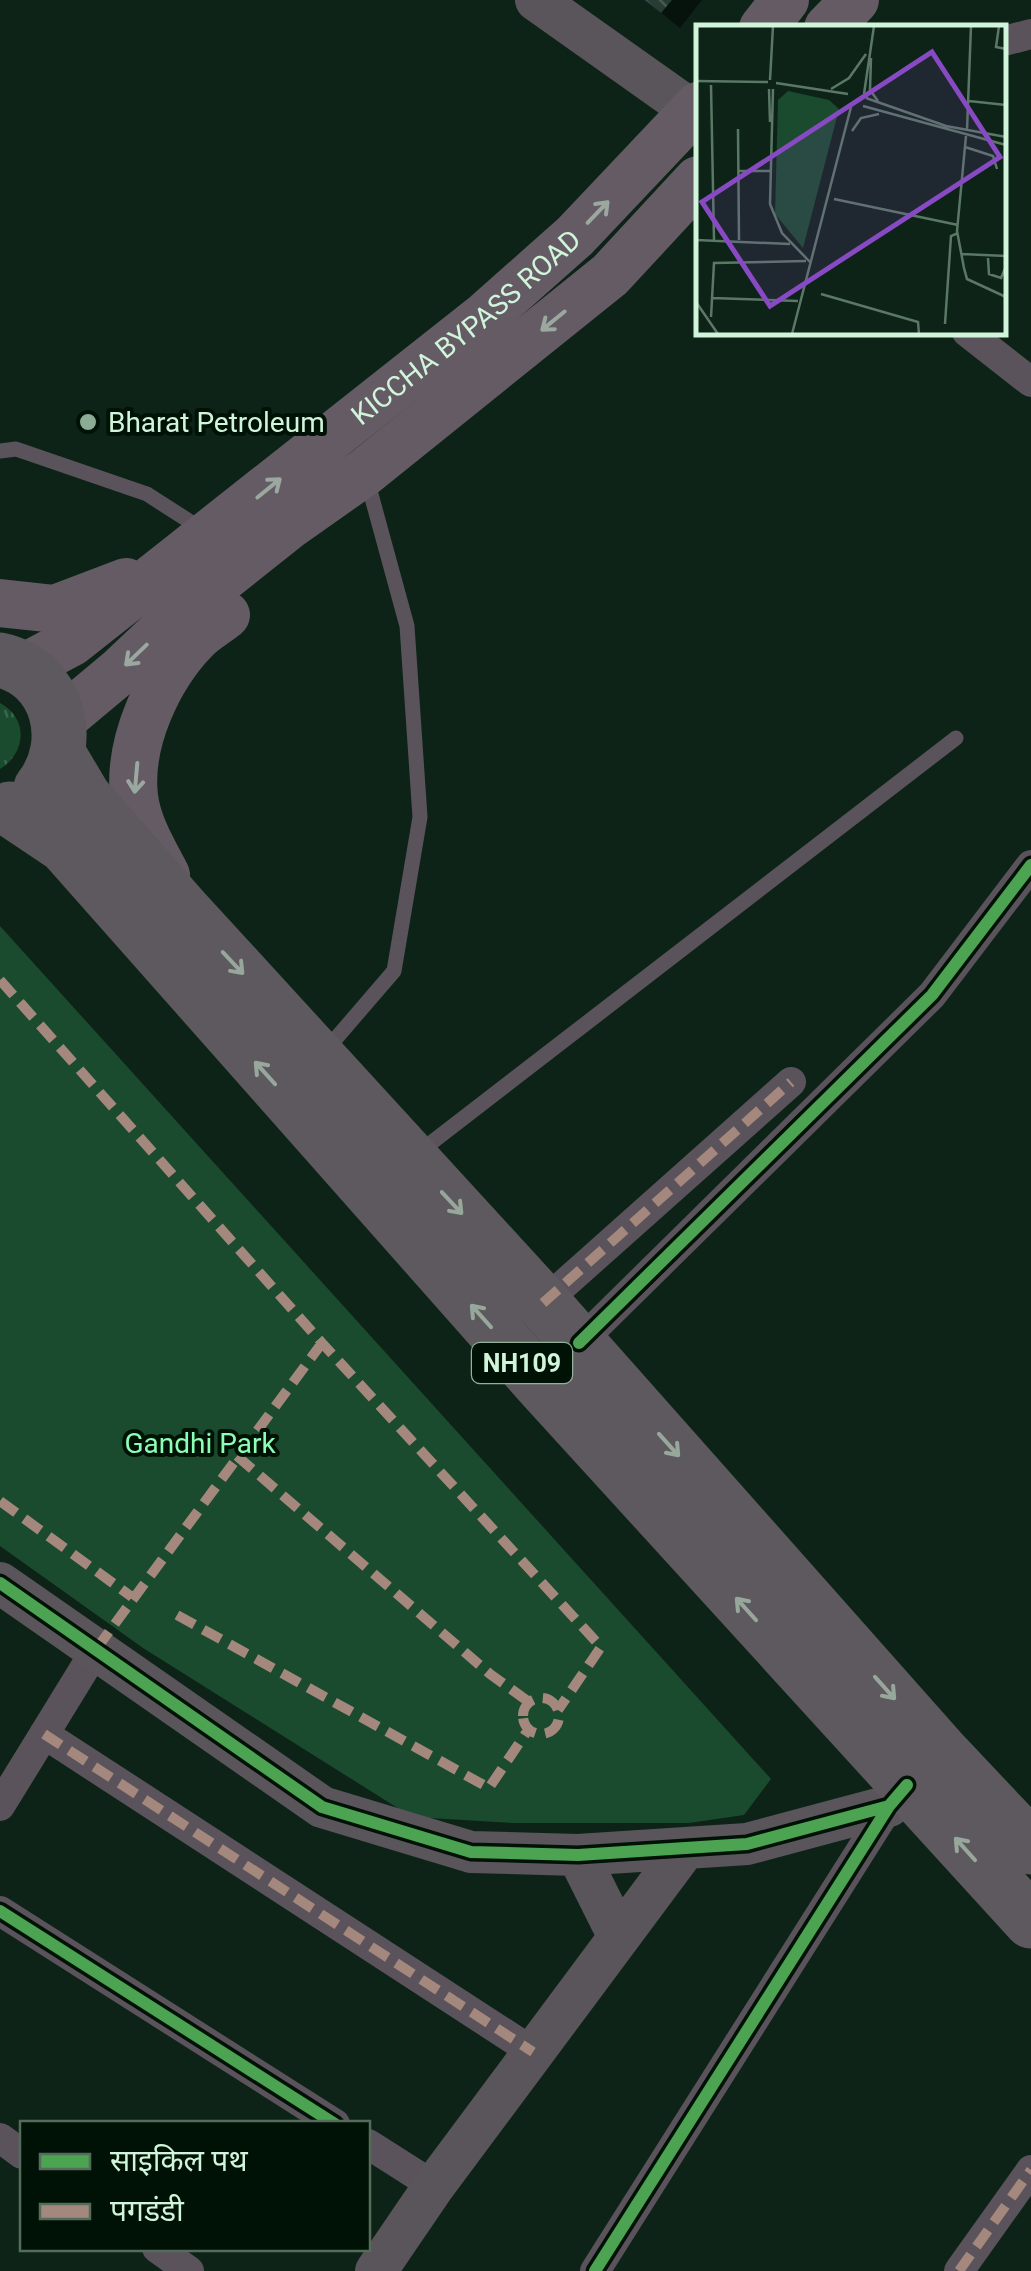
<svg xmlns="http://www.w3.org/2000/svg" width="1031" height="2271" font-family="Roboto,'Noto Sans Devanagari',sans-serif">
  <style>
    .grass { fill: url(#grass-tufts) }
    .park { fill: #1a4b2e }
    .shadow { fill: #0007 }
    .building { fill: url(#building-back-hatch) }
    .lines { fill: none; stroke-linecap: round; stroke-linejoin: round }
    .lane { stroke: #5b535b; stroke-width: 15 }
    .street { stroke: #5b535b; stroke-width: 30 }
    .secondary { stroke: #5a555b; stroke-width: 42 }
    .primary { stroke: #645b64; stroke-width: 48 }
    .highway { stroke: #5d595e; stroke-width: 55 }
    .quiet { stroke: #a5887d; stroke-width: 10; stroke-dasharray: 20 10; stroke-linecap: butt }
    .cycleway-casing { stroke: #001206; stroke-width: 19 }
    .cycleway { stroke: #4ca352; stroke-width: 12 }
    .oneway { stroke: #9aa8a0 }
    .oneway2 { stroke: #97a79c }
    .poi-dot { fill: #8cac96; stroke: #001206; stroke-width: 4 }
    .labels { text-anchor: middle; dominant-baseline: central; stroke-width: 8; stroke-linejoin: round; paint-order: stroke }
    .shield { fill: #001206; stroke: #92b19b; stroke-width: 2.5 }
    .shield-label { font-size: 25px; font-weight: bold; fill: #d1f5db }
    .street-label { font-size: 28px; fill: #d1f5db; stroke: #001206 }
    .poi-label { font-size: 28px; fill: #d1f5db; stroke: #001206; text-anchor: start }
    .park-label { font-size: 28px; fill: #8cfeb5; stroke: #001206 }
    .inset-road { fill: none; stroke: #5b7765; stroke-width: 2.5 }
    .view { fill: #884ac3; fill-opacity: 0.15; stroke: #884ac3; stroke-width: 5 }
    .inset-edge { fill: none; stroke: #d1f5db; stroke-width: 5 }
  </style>
  <defs>
    <pattern id="grass-tufts" width="24" height="20" patternUnits="userSpaceOnUse" patternTransform="scale(2.5)"><rect width="24" height="20" fill="#1a4b2e"/><path d="M3 7l-1-3M5 7V3M7 7l1-3M15 17l-1-3M17 17v-4M19 17l1-3" fill="none" stroke="#3a664c"/></pattern>
    <pattern id="building-back-hatch" width="6" height="6" patternUnits="userSpaceOnUse" patternTransform="scale(2.5)"><rect width="6" height="6" fill="#273c34"/><path d="M-1 5l2 2M0 0l6 6M5-1l2 2" fill="none" stroke="#455951"/></pattern>
  </defs>
  <rect width="100%" height="100%" fill="#0d2317"/>
  <path class="grass" d="M0,703C29,719 26,753 0,769Z"/>
  <path class="park" d="M0,926L771,1779L744,1815L689,1823H513L412,1817L143,1648L0,1546Z"/>
  <path class="shadow" d="M645,0H702L680,28Z"/>
  <path class="building" d="M645,0H672L661,13Z"/>
  <g class="lines">
    <path class="lane" d="M0,451L16,449L147,494L203,530
      M326,1050L394,971L420,817L407,626L366,476
      M418,1153L956,738"/>
    <path class="street" d="M1004,41L1031,34
      M967,332L1031,382
      M543,1303L791,1082
      M579,1343L932,995L1031,865
      M44,1734L533,2052
      M0,1806L97,1648
      M0,1911L335,2124
      M0,2138L22,2154
      M368,2144L434,2186
      M157,2248L189,2271
      M595,2271L889,1806
      M959,2271L1031,2170"/>
    <path class="secondary" d="M536,0L694,112
      M0,1583L322,1807L471,1852L578,1855L747,1844L889,1806L907,1785
      M578,1855L619,1937
      M376,2271L434,2186L684,1850"/>
    <g class="primary">
      <path d="M763,28L785,0"/>
      <path d="M828,28L855,0"/>
      <path d="M0,603L55,609L126,582"/>
      <path id="s1" d="M21,669L72,642L486,315L575,236L698,106"/>
      <path d="M59,722L120,671L194,601L291,524L365,472L610,275L698,180"/>
      <path d="M166,875C153,850 137,824 134,796C128,742 158,677 195,639C203,630 216,623 226,615"/>
    </g>
    <path class="highway" d="M0,660C59,673 76,743 41,788
      M59,755L84,797L182,909L543,1303L943,1754L1031,1847
      M10,809L65,846L543,1386L1031,1921"/>
    <path class="quiet" d="M0,980L322,1343L601,1647L558,1710
      M543,1303L791,1082
      M237,1456L490,1674L529,1702
      M0,1501L132,1597
      M177,1615L489,1788L528,1730
      M97,1648L322,1343
      M523 1716a18 18 0 1 1 36 0a18 18 0 1 1-36 0Z
      M44,1734L533,2052
      M959,2271L1031,2170"/>
    <g class="cycleway-casing">
      <path id="cycleway" d="M579,1343L932,995L1031,865
        M0,1583L322,1807L471,1852L578,1855L747,1844L889,1806L907,1785
        M0,1911L335,2124
        M595,2271L889,1806"/>
    </g>
    <use href="#cycleway" class="cycleway"/>
  </g>
  <defs><path id="oneway-shaft" d="M-6 0H5M1.5-3L5.5 0L1.5 3" fill="none" stroke-width="1.6" stroke-linecap="round" stroke-linejoin="round" transform="scale(2.5)"/></defs>
  <g class="oneway">
    <use href="#oneway-shaft" transform="translate(598 212) rotate(-46)"/>
    <use href="#oneway-shaft" transform="translate(553 321) rotate(141)"/>
    <use href="#oneway-shaft" transform="translate(269 488) rotate(-39)"/>
    <use href="#oneway-shaft" transform="translate(136 655) rotate(136)"/>
    <use href="#oneway-shaft" transform="translate(136 778) rotate(95)"/>
  </g>
  <g class="oneway2">
    <use href="#oneway-shaft" transform="translate(233 963) rotate(47)"/>
    <use href="#oneway-shaft" transform="translate(265 1073) rotate(-132)"/>
    <use href="#oneway-shaft" transform="translate(452 1203) rotate(47)"/>
    <use href="#oneway-shaft" transform="translate(481 1316) rotate(-132)"/>
    <use href="#oneway-shaft" transform="translate(669 1445) rotate(48)"/>
    <use href="#oneway-shaft" transform="translate(746 1609) rotate(-132)"/>
    <use href="#oneway-shaft" transform="translate(885 1688) rotate(48)"/>
    <use href="#oneway-shaft" transform="translate(965 1849) rotate(-132)"/>
  </g>
  <circle class="poi-dot" cx="88" cy="422" r="10"/>
  <g class="labels">
    <rect class="shield" x="472" y="1343" width="100" height="40" rx="8"/>
    <g class="shield-label">
      <text x="522" y="1363">NH109</text>
    </g>
    <g class="street-label">
      <text stroke="none"><textPath href="#s1" startOffset="562">KICCHA BYPASS ROAD</textPath></text>
    </g>
    <g class="poi-label">
      <text x="108" y="422">Bharat Petroleum</text>
    </g>
    <g class="park-label">
      <text x="200" y="1443">Gandhi Park</text>
    </g>
  </g>
  <g transform="translate(696 25)">
    <rect width="310" height="310" fill="#0d2317"/>
    <path d="M92,66L133,75L143,84L107,223L79,189L82,75Z" fill="#1a4b2e"/>
    <path class="inset-road" d="M303,1L300,22L310,24M175,33L174,65L182,76M74,55L77,1M0,56L72,57M80,58L152,69M15,60L18,215M73,64L74,97M77,64L74,179L86,208L114,237M135,64L153,53L170,29M168,69L178,1M170,73L250,101L310,112M273,76L310,80M167,81L310,120M42,104L43,215M271,105L275,1M156,106L165,93L183,89M270,111L261,206L268,243L271,254L310,272M269,122L297,131L301,144M43,146H75M138,174L262,200M0,215L94,219M266,229L310,231M292,233L293,249L305,253L310,241M125,269L222,297L223,309M16,273L102,276M0,277L22,309M15,292L18,238L110,236M249,299L255,211L262,208M96,309L155,82"/>
    <path class="view" d="M236,27L304,132L74,281L6,177Z"/>
    <rect width="310" height="310" class="inset-edge"/>
  </g>
  <rect x="20" y="2121" width="350" height="130" fill="#001206" stroke="#546d5b" stroke-width="2.5"/>
  <rect x="40" y="2154" width="50" height="15" fill="#4ca352" stroke="#546d5b" stroke-width="2.5"/>
  <text x="110" y="2171" font-size="30" fill="#d1f5db">साइकिल पथ</text>
  <rect x="40" y="2204" width="50" height="15" fill="#a5887d" stroke="#546d5b" stroke-width="2.5"/>
  <text x="110" y="2221" font-size="30" fill="#d1f5db">पगडंडी</text>
</svg>
